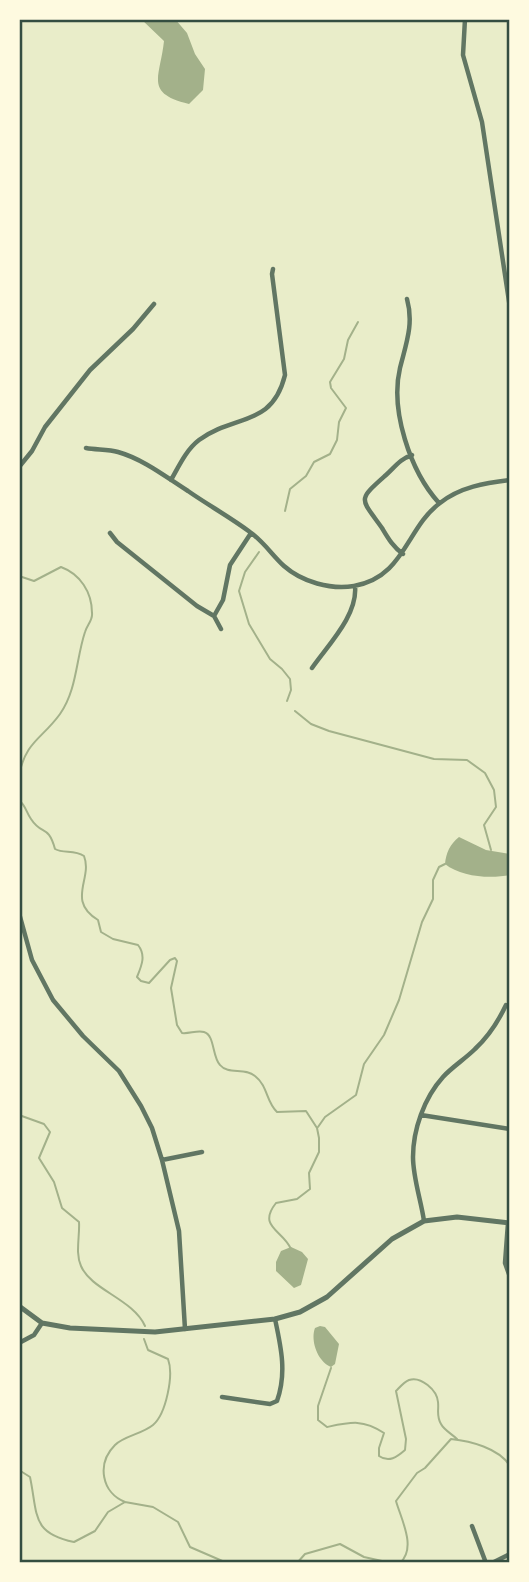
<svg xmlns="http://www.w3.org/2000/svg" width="529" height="1582" font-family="Overpass,sans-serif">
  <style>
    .water { fill: #a3b18a }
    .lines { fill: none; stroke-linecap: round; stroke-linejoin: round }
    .stream { stroke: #a3b18a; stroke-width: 2 }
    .minor { stroke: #617663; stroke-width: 4.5 }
    .tertiary { stroke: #617663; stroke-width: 5 }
    .neatline { fill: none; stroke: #344e41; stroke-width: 2.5 }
  </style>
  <rect width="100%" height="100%" fill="#e9edc9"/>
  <path class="water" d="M141,19H175L187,33L195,54L205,69L203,90L189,104C144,93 160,78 164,41Z
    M459,837L486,850L510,854V875C490,879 461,877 445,864C446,853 450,844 459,837Z
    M291,1247L302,1252L308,1259L301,1285L294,1288L276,1271V1262L281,1251Z
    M320,1326L325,1327L339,1344L335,1364L331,1367C318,1362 310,1341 315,1328Z"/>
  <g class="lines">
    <path class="stream" d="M285,511L290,489L306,476L314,462L330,454L337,440L339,422L346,408L331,388L330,382L344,359L348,340L358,322
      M259,552L245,572L239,591L249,624L270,659L282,669L290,679L291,690L287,701
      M19,576L34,581L61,567C80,574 92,592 92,613C93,620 87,625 85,632C76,659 77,690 60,714C42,739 26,741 19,775
      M295,711L311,724L329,731L434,759L467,760L485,773L494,790L496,807L484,825L491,850
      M19,800C26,806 26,812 31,819C42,836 48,824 55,849C64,854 74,849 84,856C93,879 66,900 98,920L101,932L113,939L138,945C146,955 142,965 137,977L141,981L149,983L170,960L175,958L177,961L171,988L177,1025L182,1033C189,1034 197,1030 204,1032C215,1035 212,1057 220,1065C228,1075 245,1067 255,1076C268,1086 266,1102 277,1112L306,1111L317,1128L319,1138V1152L309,1173L310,1189L297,1199L276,1203C257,1227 283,1230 291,1249
      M19,1115L44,1124L50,1132L39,1158L54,1182L62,1208L79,1222C80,1236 75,1253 81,1266C91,1290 133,1299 145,1326
      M318,1127L325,1117L356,1095L364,1064L384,1035L399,1000L422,922L433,899V880L439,867L445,864
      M331,1368L318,1406V1420L327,1427C351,1422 363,1419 384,1433L379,1448V1456C389,1463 397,1457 405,1450L406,1439L396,1391C400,1387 404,1382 409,1380C421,1376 437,1390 438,1402C439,1410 436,1416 441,1424C444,1430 452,1434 457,1439
      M19,1470L30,1477C38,1515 31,1533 74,1542L95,1531L108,1512L125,1502L153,1507L178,1522L190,1547L227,1563
      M125,1502C102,1493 96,1464 115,1445C124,1436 142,1434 153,1425C166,1414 174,1375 168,1359L148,1350L144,1339
      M297,1563L305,1554L340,1544L364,1557L391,1563
      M400,1563C417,1548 401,1519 396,1501L417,1473L425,1468L451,1439C470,1441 499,1448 510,1466"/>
    <path class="minor" d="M465,19L463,55L482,122L510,308
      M407,299C414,324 406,344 400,368C390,410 410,471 439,503
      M86,448C96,450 108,449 118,452C143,459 166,477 188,491C208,505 230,517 250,532C264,542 272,555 284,566C302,582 331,590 354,586C405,577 406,528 440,503C460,487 485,483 510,480
      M19,467L32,451L45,427L90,370L133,329L154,304
      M171,480C179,466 186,450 199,440C234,414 272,428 285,375L272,274L273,269
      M110,533L117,542L197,606L214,616L221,629
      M403,554C393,547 388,538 382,528C360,497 357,501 386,475C395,467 400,459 412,455
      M214,616L223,600L230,565L251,533
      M312,668C328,645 358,615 355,586
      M19,913L32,960L53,1000L83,1036L119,1071L141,1106L152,1128L162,1160L179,1231L185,1329
      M421,1115L510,1129
      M162,1160L202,1152
      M424,1221C421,1200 413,1178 413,1157C413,1130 424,1098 443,1077C452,1067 465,1059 475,1049C489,1036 498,1022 506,1005
      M508,1223L505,1263L510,1277
      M19,1343L34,1335L42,1323
      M222,1397L270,1404L277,1401C287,1373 281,1347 275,1319
      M472,1526L486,1563
      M492,1563L510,1554"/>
    <path class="tertiary" d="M19,1306L42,1323L70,1328L155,1332L275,1319L300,1312L327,1297L392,1239L424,1221L457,1217L510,1223"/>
  </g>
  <rect width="529" height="1582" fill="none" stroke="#fefae0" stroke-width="42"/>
  <rect x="21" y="21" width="487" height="1540" class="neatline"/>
</svg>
